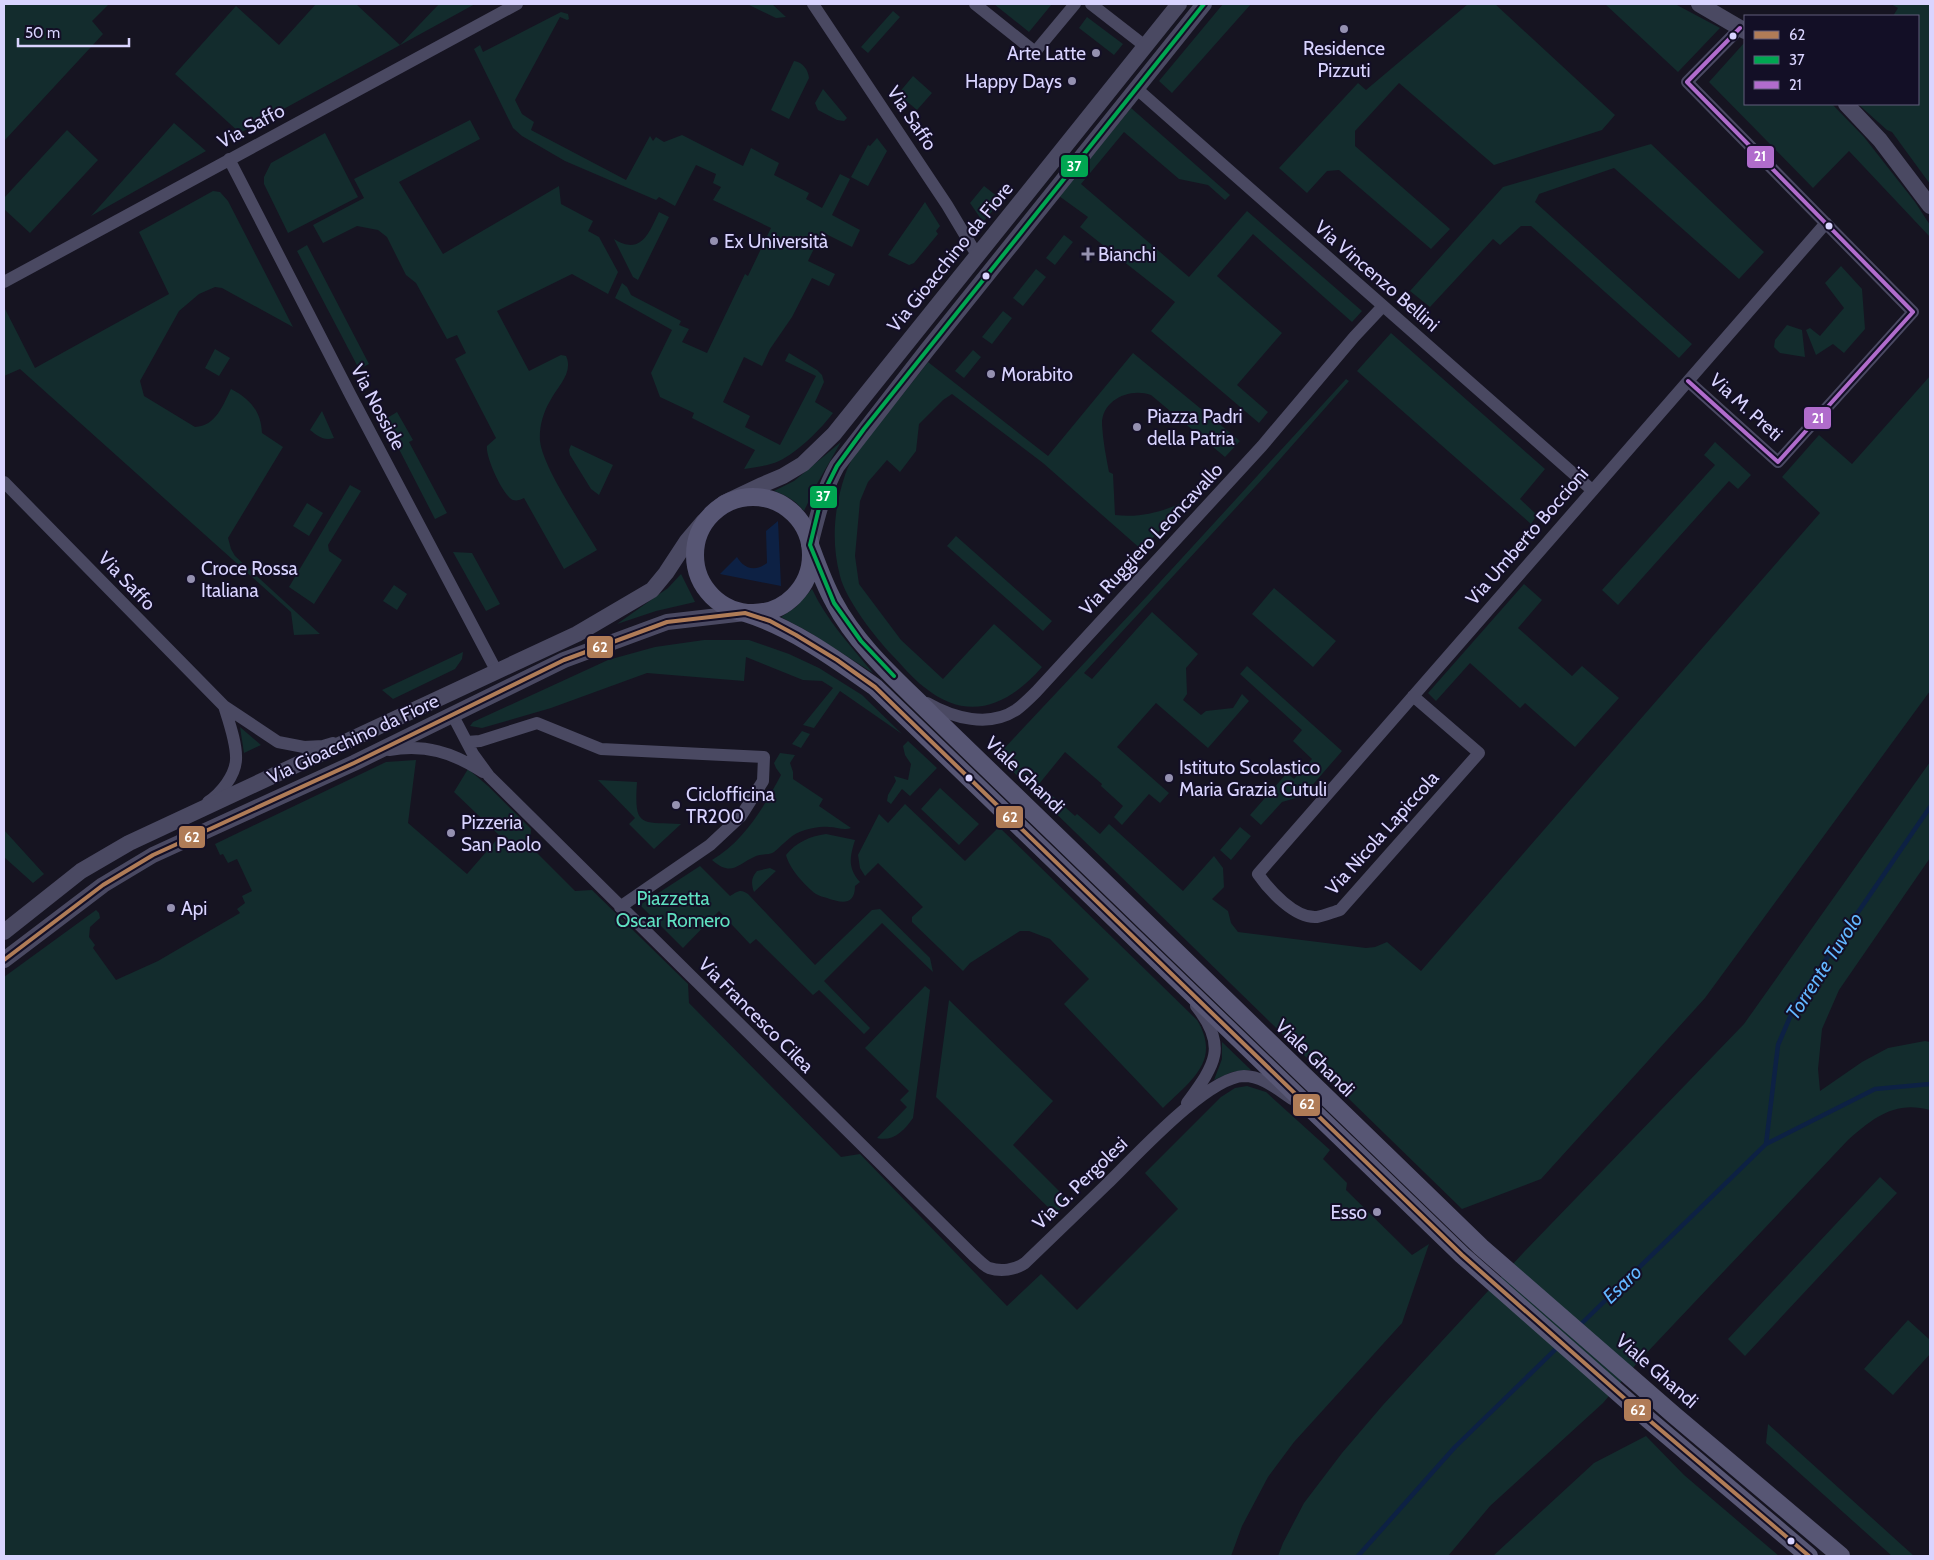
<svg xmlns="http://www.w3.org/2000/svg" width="1934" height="1560" font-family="Cabin,sans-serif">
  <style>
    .green { fill: #132c2d }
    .water { fill: #0d2144 }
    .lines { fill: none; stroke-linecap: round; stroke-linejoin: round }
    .stream { stroke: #0d2144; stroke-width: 4.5 }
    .minor { stroke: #4a4962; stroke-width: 12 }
    .tertiary { stroke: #4a4962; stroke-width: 16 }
    .secondary { stroke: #575674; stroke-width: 18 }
    .bus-1-casing { stroke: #130f26; stroke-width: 8 }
    .bus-2-casing { stroke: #130f26; stroke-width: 8 }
    .bus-3-casing { stroke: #130f26; stroke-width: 8 }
    .bus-1 { stroke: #b07c57; stroke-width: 4 }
    .bus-2 { stroke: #00a651; stroke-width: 4 }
    .bus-3 { stroke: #b06ccc; stroke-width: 4 }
    .poi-dot { fill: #9591b1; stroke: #130f26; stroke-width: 2 }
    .bus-dot { fill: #d9d4ff; stroke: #130f26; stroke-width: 2 }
    .labels { text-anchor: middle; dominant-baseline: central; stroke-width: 4; stroke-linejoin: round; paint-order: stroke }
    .poi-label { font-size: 19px; fill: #d9d4ff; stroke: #130f26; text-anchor: start }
    .street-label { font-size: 19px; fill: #d9d4ff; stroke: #130f26 }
    .park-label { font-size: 19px; fill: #5fe0c0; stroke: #130f26 }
    .water-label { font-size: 20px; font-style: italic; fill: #62b6ff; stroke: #130f26 }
    .line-badge { stroke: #130f26; stroke-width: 2 }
    .badge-label { font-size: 14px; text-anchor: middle; font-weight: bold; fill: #fff }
  </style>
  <rect width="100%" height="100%" fill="#161421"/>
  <path class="green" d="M4,4H109L92,21L103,34L4,141Z
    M316,4H356L400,45L439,4H475L240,133L175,74L236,6L279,45Z
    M747,4H772L786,17L776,18Z
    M994,4H1052L1029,32Z
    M1223,4H1251L1172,93L1159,81Z
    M1468,4H1495L1615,115L1602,130L1494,165L1399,83L1355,131V146L1450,229L1431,249L1339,170L1327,171L1307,193L1279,168L1358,83L1366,90Z
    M1605,4H1675L1720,28L1678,72Z
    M1891,4H1930V184L1892,132L1887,130L1858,104H1918V16H1893L1898,8Z
    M893,11L900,17L868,53L861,47Z
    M561,12L568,14L569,19L567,20L560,17L515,100L522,114L534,122L531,130L626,180L650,136L653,141L656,137L664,142L682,135L743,166L751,148L779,163L774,175L809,193L806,199L822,208L840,174L850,179L832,215L860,230L852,247L822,232L808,261L835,274L829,286L812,278L792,317L770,349L762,366L744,357L723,402L750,416L745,427L780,445L816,376L785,361L789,353L817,370L822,375L824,382L815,402L833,413C820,430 798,452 779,461C768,466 756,467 744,469L755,450L692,418L694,413L660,397L651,373L672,330L615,298L622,283L627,287L631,295L681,321L679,325L689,329L682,342L707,353L745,274L748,276L771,228L713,200L721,187L713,183L716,174L696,165L675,206L659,197L656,200L565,161L522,136L513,128L474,49L480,45L483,52Z
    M1087,17L1123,44L1114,55L1079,28Z
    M1745,42V104H1832L1864,137L1915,202L1930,225V237L1849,151L1813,188L1709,82Z
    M794,61C803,62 808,70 809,78L789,119L771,110Z
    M913,76L932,93L917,110L898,94Z
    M823,89L847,118L844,121L837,120L818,110L815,103Z
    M1131,108L1230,195L1225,200L1208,185L1179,179L1124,132L1081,184L1189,277L1247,211L1362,311L1352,322L1253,234L1217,276L1282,333L1237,385L1268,412L1259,423L1151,331L1175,302L1080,227L1088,217L1059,196Z
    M470,120L480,139L399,182L443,254L559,186L561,204L593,221L588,231L599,237L618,272L608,294L572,274L497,311L529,371L561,355L566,356C574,373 557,387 550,401C543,413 539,427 540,441C543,468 582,524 597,550L564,569L524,498C520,500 517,501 513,500C503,496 485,456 487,446L496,438L455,359L466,353L457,335L447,339L416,283L406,275L387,237L378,230L357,226L323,243L313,225L364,198L354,179Z
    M174,123L206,151L91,216Z
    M67,130L98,160L30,233L4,209V198Z
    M325,133L358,197L288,233L264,184V177L271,163Z
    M877,138L887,151L868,186L851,177L868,145L870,146Z
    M1651,144L1764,252L1739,279L1614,168L1539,194L1535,202L1692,344L1679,358L1531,226H1521L1500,245L1493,239L1430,307L1410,291L1503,187Z
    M984,186L1002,200L983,222L970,203Z
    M213,191L220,192L228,201L293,327L222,288L215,287L199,294L179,311L140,381L144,396L195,427C216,426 223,405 231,389C250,399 261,411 262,433L283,447L228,538L231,549L235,556L320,634L294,635L291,612L20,369L4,376V307L35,368L169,294L139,232Z
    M925,202L940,226L936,231L938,234L914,263L909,265L888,255Z
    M659,212L669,217L638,280L633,277L614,239C641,256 649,233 659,212Z
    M1064,235L1073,242L1055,265L1046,258Z
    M307,245L369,364L359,369L297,251Z
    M1841,266L1862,289L1865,329L1844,353L1833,344L1816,355L1806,330L1810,328L1820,336L1844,308L1825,283Z
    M1036,269L1046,277L1023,306L1013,298Z
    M1003,311L1012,318L992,344L982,337Z
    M1787,325L1802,330L1805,357L1780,353L1774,347L1775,340Z
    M1391,333L1545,469L1520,499L1537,515L1531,524L1357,371Z
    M215,349L230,358L219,376L205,368Z
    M973,350L981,357L964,378L955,371Z
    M1133,353L1240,441L1225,457L1151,395C1130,387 1101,400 1102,425C1103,441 1106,457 1109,472L1113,474L1115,515C1141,518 1162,512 1186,501L1142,550L1043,463L952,394L943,400L919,424L916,451L900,472L887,460L868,482L860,501L855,556L859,584L901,640L943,679L994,624L1042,667C1008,706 968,723 924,687C912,678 902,665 892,655C875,637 846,600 840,576C831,542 834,508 845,475C851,456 866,440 878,425C895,404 912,383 928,362L1048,456Z
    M1930,376V691L1705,998L1541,1179L1462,1209L997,756L1150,593L1346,379L1349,381L1266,475L1084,673L1092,679L1152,612L1198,654L1186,668L1187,694L1183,700L1201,715L1206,711L1233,708L1242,694L1249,701L1208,748L1156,703L1117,747L1169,793L1160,803L1149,794L1122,825L1114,817L1123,806L1101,786L1102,784L1065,752L1039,784L1075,816L1077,814L1100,834L1109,824L1183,891L1214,856L1223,868L1224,887L1212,899L1228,911L1231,923L1238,932L1366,948L1375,947L1387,942L1421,971L1820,513L1782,477L1819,435L1852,464Z
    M322,411L334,438C323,441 318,436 310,430Z
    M397,412L413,440L409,442L447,513L435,519L384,420Z
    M841,442L818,482L804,511C796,501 786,495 774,491L794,481Z
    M1715,442L1751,475L1738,489L1729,481L1618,605L1602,590L1715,465L1704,455Z
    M571,445L613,465L599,495L591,489L570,455L569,450Z
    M350,485L361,491L328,545L329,551L342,560L314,604L289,587Z
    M307,503L323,513L309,536L293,526Z
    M956,536L1052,621L1043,631L947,546Z
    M453,552L472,553L500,604L486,611Z
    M681,574L695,602L656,611L617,624L668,588Z
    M1524,584L1542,600L1518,628L1572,676L1582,666L1619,698L1575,747L1525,703L1520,708L1470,663L1436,701L1428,693Z
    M394,585L407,594L397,610L383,601Z
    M1274,588L1336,641L1313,667L1252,614Z
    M812,589C827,621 851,646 873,673L809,632L781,617L796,607Z
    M704,640H749L789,654L819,668L862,695L902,734L840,691L814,728L803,725L833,688L822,681L803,680L746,657L744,681L647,673L551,708L482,728L470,726L473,722L608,660L655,647Z
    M463,652L462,659L455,669L393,699L382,690Z
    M1247,666L1342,751L1303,796L1282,802L1261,825L1250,815L1287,773L1294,779L1312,759L1293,741L1302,730L1240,674Z
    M240,727L261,745L244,753Z
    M802,731L810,734L801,748L792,744Z
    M908,741L937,768L910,796L902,789L891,804L887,801L888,795L896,781L894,776L908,780L911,764L905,755L903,746Z
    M780,753L795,755L790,763L793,772V779L823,799L819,806L851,828C843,831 837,827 829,827C821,826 813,828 805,830C791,834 785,843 774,852C770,855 761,854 756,856C736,865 732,877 712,860C744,841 764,807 781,775L776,768L774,763Z
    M416,760L408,823L467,874L500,836L454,792L468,769L488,786L531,829L530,846L575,891L592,890L688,984L689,1003L841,1157L860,1154L1007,1306L1041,1274L1077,1310L1178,1209L1145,1173L1221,1097L1235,1088L1247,1086L1266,1092L1330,1150L1323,1159L1347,1183L1346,1190L1412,1255L1429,1244L1402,1323L1294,1442L1268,1477L1242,1526L1231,1556H4V977L96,910L99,913L100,918L90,927L89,937L95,945L93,948L116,980L158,961L240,913L237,909L245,903L242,896L252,891L237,859L228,863L223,854L220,855L215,844L386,762Z
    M1930,762V858L1839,990L1822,1029L1818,1069L1820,1091L1862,1062L1888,1048L1925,1041L1930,1042V1110C1895,1100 1873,1118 1848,1140L1638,1362L1603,1403L1490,1506L1448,1556H1278L1283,1543L1304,1503L1342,1453L1383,1405L1524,1252L1744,1024Z
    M598,780L637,782C634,828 640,822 681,824L654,849L629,824L635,818Z
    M940,788L979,824L959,845L921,809Z
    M905,804L965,861L999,827L1197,1020C1222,1061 1190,1081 1163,1108L1064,1004L1089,979L1050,939L1029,931H1020L970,963L963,971L912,922V917L923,907L878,863L865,876L860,868L858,855L879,814L888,823Z
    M1240,827L1251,836L1231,860L1220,850Z
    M4,830L44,874L33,883L4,857Z
    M826,834L855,840C850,856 847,868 860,882L855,886C855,906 841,903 827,898C824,897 819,896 816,894C805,886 789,868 786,855C796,842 811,836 826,834Z
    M700,866L730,896C737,892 740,888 748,894L815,965L872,910L880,909L930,958L933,972L882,923L824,981L870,1028L864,1034L819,990L813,995L756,939L750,944L719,911L683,948L640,905Z
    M770,868L776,871L754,892C751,883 751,878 757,871Z
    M925,986L930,990L913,1118C904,1131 893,1142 877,1138L907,1107L900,1100L909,1091L865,1048Z
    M949,1000L1053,1101L1013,1145L1069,1201L1055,1214L936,1097Z
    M1222,1042L1251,1070L1232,1072L1214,1080L1222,1059Z
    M1880,1177L1897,1193L1745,1356L1728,1339Z
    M1908,1320L1930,1340V1354L1893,1395L1864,1369Z
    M1768,1424L1914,1556H1892L1766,1443Z
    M1646,1436L1684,1475L1779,1556H1493L1594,1463Z"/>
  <path class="water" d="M778,521L781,586L720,574L737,557C744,569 755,572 767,563L766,531Z"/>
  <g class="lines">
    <path class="stream" d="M1766,1144L1778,1045L1796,1003L1930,807
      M1579,1326L1766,1144L1875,1089L1930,1084
      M1358,1556L1455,1447L1559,1346"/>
    <path class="minor" d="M813,4L947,205L977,255
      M975,4L1035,52L1075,4
      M1091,4L1145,46
      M1137,89L1592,490
      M229,159L351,396L497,672
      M4,282L517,4
      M1688,381L1778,462L1913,312L1687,82L1740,28
      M4,482L224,706L278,742L304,747L323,746L333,743
      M1413,696L1479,753L1340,910C1333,912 1324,916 1317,917C1295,919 1269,890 1258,874L1826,223
      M927,703C953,718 989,728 1016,710C1023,705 1030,698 1036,692L1262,446L1354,337L1383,306
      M452,714L473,754L489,776L973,1255C978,1259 983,1265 989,1268C1001,1272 1015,1270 1025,1263C1052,1237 1080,1210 1107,1184C1135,1157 1207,1077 1244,1076C1262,1076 1277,1089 1292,1099
      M467,742L480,741L537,723L601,749L764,757L763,781L741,816L710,845L620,907
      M389,750C425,744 452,752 483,772
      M208,802C221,793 235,776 236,760C237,744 229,722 224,706
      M1187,1103C1214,1066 1229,1047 1196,1006"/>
    <path class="tertiary" d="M1699,4L1745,31
      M1846,104L1880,140L1930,206
      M724,503L762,485L783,476L803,464L834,434L1179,4
      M810,545C817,518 823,491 837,466L927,350L1204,4
      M4,932L81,871L129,843L577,634L652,590L666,573L687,541L704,521
      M4,960L103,885L153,855L354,763L564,660L667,622L745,613"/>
    <path class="secondary" d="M695 555a58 58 0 1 1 116 0a58 58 0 1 1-116 0Z
      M810,545C817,564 824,584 834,602C857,646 898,681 932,715L1481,1247L1674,1415L1841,1556
      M745,613C793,628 834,658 875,687L1462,1255L1649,1420L1809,1556"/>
    <g class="bus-1-casing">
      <path id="bus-1" d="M4,960L103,885L153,855L354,763L564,660L667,622L745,613L770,621L796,635L837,660L875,687L1462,1255L1649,1420L1809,1556"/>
    </g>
    <g class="bus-2-casing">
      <path id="bus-2" d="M894,676L861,641L834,603L810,545L819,508L828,484L837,466L864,429L1204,4"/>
    </g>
    <g class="bus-3-casing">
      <path id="bus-3" d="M1688,381L1778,462L1913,312L1687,82L1740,28"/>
    </g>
    <use href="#bus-1" class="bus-1"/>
    <use href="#bus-2" class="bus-2"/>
    <use href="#bus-3" class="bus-3"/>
  </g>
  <g class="poi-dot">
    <circle cx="1344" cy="29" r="5"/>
    <circle cx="1096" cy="53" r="5"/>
    <circle cx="1072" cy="81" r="5"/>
    <circle cx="714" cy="241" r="5"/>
    <path d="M1085.5 246.5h5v5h5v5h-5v5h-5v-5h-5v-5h5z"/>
    <circle cx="991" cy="374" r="5"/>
    <circle cx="1137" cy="427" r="5"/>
    <circle cx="191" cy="579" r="5"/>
    <circle cx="1169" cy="778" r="5"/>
    <circle cx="676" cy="805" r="5"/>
    <circle cx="451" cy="833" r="5"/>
    <circle cx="171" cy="908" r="5"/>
    <circle cx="1377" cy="1212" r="5"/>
  </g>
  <g class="bus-dot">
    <circle cx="1733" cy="36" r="4.5"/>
    <circle cx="1829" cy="226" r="4.5"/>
    <circle cx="986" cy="276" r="4.5"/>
    <circle cx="969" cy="778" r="4.5"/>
    <circle cx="1791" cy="1541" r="4.5"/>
  </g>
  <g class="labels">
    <g class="poi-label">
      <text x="1344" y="48" text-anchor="middle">Residence<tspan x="1344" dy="22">Pizzuti</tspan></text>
      <text x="1086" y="53" text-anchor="end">Arte Latte</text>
      <text x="1062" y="81" text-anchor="end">Happy Days</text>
      <text x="724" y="241">Ex Università</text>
      <text x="1098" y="254">Bianchi</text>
      <text x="1001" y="374">Morabito</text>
      <text x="1147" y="416">Piazza Padri<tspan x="1147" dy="22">della Patria</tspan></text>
      <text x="201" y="568">Croce Rossa<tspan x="201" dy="22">Italiana</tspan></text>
      <text x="1179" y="767">Istituto Scolastico<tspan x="1179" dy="22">Maria Grazia Cutuli</tspan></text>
      <text x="686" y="794">Ciclofficina<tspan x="686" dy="22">TR200</tspan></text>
      <text x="461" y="822">Pizzeria<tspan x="461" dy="22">San Paolo</tspan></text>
      <text x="181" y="908">Api</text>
      <text x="1367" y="1212" text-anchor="end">Esso</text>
    </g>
    <g class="street-label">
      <text transform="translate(912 118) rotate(56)">Via Saffo</text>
      <text transform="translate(251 126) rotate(-28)">Via Saffo</text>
      <text transform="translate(950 257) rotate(-51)">Via Gioacchino da Fiore</text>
      <text transform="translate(1377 276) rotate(41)">Via Vincenzo Bellini</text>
      <text transform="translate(378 407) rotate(62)">Via Nosside</text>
      <text transform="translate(1746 407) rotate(42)">Via M. Preti</text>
      <text transform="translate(1527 536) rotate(-49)">Via Umberto Boccioni</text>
      <text transform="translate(1151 539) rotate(-47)">Via Ruggiero Leoncavallo</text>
      <text transform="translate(127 581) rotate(46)">Via Saffo</text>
      <text transform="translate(353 739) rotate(-25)">Via Gioacchino da Fiore</text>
      <text transform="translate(1025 775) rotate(44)">Viale Ghandi</text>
      <text transform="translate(1382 833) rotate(-48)">Via Nicola Lapiccola</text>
      <text transform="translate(756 1015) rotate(45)">Via Francesco Cilea</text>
      <text transform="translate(1315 1058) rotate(44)">Viale Ghandi</text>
      <text transform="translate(1080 1183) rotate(-44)">Via G. Pergolesi</text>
      <text transform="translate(1657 1371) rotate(41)">Viale Ghandi</text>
    </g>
    <g class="park-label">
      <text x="673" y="898">Piazzetta<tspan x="673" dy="22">Oscar Romero</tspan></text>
    </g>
    <g class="water-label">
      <text transform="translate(1824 966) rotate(-57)">Torrente Tuvolo</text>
      <text transform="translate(1622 1284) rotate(-44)">Esaro</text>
    </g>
  </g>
  <g class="line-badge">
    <rect x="1746" y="145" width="29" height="24" rx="5" fill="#b06ccc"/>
    <rect x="1060" y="154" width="29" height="24" rx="5" fill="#00a651"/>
    <rect x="1803" y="406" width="29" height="24" rx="5" fill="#b06ccc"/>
    <rect x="809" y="485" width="29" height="24" rx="5" fill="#00a651"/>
    <rect x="586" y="635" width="28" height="24" rx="5" fill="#b07c57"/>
    <rect x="995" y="805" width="29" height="24" rx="5" fill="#b07c57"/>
    <rect x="178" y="825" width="28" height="24" rx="5" fill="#b07c57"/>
    <rect x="1292" y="1093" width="29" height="24" rx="5" fill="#b07c57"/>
    <rect x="1623" y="1398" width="29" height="24" rx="5" fill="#b07c57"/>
  </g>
  <g class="badge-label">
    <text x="1760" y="161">21</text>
    <text x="1074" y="171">37</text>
    <text x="1818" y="423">21</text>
    <text x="823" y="501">37</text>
    <text x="600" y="652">62</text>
    <text x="1010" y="822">62</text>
    <text x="192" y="842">62</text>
    <text x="1307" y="1109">62</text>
    <text x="1638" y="1415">62</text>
  </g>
  <rect width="1934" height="1560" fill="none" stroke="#d9d4ff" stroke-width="10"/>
  <rect x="1744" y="15" width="175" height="90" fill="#130f26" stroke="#625e7d"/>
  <rect x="1754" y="31" width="25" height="8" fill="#b07c57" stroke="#625e7d"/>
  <text x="1789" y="40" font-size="15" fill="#d9d4ff">62</text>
  <rect x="1754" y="56" width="25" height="8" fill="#00a651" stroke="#625e7d"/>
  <text x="1789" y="65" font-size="15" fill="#d9d4ff">37</text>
  <rect x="1754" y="81" width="25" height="8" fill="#b06ccc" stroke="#625e7d"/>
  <text x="1789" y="90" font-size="15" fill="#d9d4ff">21</text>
  <path d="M18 38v8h111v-8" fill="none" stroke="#d9d4ff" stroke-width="2.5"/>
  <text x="25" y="38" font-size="15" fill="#d9d4ff" stroke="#130f26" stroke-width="4" paint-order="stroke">50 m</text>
</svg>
